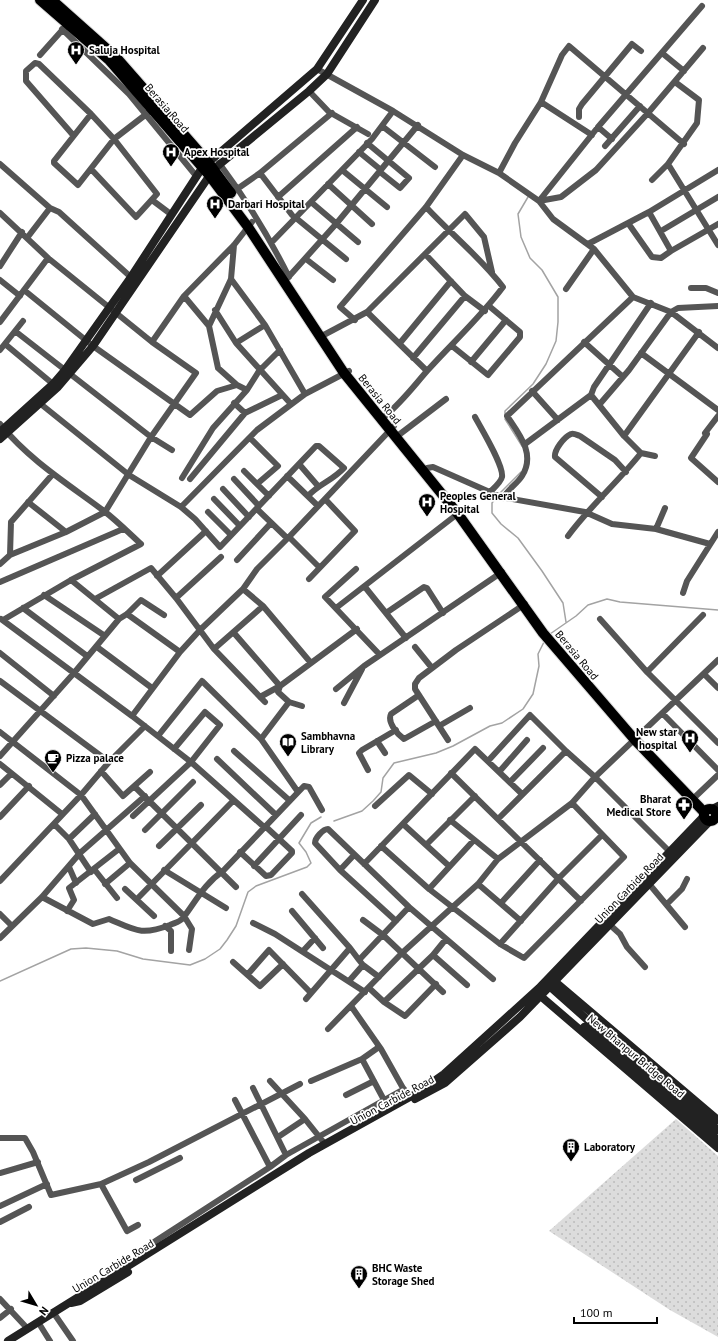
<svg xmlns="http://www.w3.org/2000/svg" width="718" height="1341" font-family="'PT Sans',sans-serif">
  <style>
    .grass { fill: url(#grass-dots) }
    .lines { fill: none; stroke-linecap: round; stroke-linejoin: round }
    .stream { stroke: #a3a3a3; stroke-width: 1.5 }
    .primary-casing { stroke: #dbdbdb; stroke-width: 12 }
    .street { stroke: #555; stroke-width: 6 }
    .secondary { stroke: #222; stroke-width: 8 }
    .primary { stroke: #000; stroke-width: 10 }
    .labels { text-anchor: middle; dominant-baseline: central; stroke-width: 3.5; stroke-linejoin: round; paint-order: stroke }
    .poi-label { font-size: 11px; font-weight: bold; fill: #000; stroke: #fff; text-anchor: start }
    .street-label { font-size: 11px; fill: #000; stroke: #fff }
  </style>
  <defs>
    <pattern id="grass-dots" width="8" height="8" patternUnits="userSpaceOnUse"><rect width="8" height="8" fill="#dcdcdc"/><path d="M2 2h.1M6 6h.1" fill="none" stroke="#bbb" stroke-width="1.8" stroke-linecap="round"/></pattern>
  </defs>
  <rect width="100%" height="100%" fill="#fff"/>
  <path class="grass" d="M676,1119L718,1156V1337L670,1310L549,1231Z"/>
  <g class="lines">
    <path class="stream" d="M505,415V411L533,384L546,364L556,341L558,322V297L542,270L530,258L521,237L518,214L528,197
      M505,419L522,446
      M498,495L521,472
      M496,498L492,503V513L501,524L518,538L542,571L563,603L566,622
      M550,634L576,616L588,605L607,599L620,602L718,610
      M334,821L362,811L373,801L381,792L383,778L394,763L436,753L453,746L490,726L502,723L523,709L533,694L539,666L538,654L544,642
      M0,981L71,949L86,948L117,951L143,959L190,965L205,959L220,949L227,940L236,926L248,892L256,886L307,867L311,863L306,852L299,843L311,823L321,817"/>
    <g class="primary-casing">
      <path id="primary" d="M40,0L109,60L209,175L248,227L344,373L458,514L543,633L635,740L704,812
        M52,0L116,57L208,162L231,193
        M704 815a6 6 0 1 1 12 0a6 6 0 1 1-12 0Z"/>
    </g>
    <path class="street" d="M62,29L129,94L197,177
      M662,53L684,71
      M40,55L65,27
      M317,69L393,111L463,155L499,173L539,201L553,219L594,249L633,297L671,312L718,348
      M309,91L329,112L368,134
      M541,102L592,135
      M91,114L54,161V163L78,185L114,139L153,109
      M579,117V109L582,104L632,44L641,51
      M382,126L435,167
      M598,127L612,139
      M73,135L26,81V71L35,63L39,64L91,114L114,139L157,194L136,217L91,169
      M367,143L409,178L400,188L380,172
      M605,146L640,106
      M359,152L381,170
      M219,163C246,199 269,237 289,277
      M0,164L50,208L59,212L133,279
      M668,164L718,245
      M342,170L387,207
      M260,173L292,215
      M499,173L515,143L541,102L562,55L569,46L684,144
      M652,180L668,164L697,123L699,100L675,82
      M328,184L372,224
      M230,194L260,173L332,113
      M278,197L357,127
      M152,200L172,215
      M539,201L598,127L702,6
      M539,201L561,197L596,170L648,113L703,48
      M311,202L358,242
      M0,213L48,258L152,342L196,373L151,437L105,512L66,532L10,555L0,564
      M296,218L346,259
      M628,223L652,257L661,258L671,251L649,212
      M661,231L718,197
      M27,238L50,208
      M272,242L372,139L393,111
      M588,244L649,212L718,170
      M671,251L718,224
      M425,254L465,296L485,311
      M306,259L333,280
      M0,266L22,232
      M231,279L265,325L305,394
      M0,280L20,296
      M284,282L336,224L418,125
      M691,288H706L718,293
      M566,289L594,249
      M24,290L93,346L190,415L217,391L237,385
      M184,296L209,326L218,368L237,385L247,390
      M215,310L236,343L291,404
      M367,312L427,371
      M355,320L340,307L426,207L463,155
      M0,322L48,258
      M209,326L231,279L234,245
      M15,331L151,437L172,450
      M320,337L367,312L465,214L484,237L492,272
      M152,342L184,296L234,245L252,222
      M584,342L623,377
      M236,343L265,325
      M400,343L451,281
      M5,344L53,384
      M452,346L488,375L520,337V332L489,306
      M0,350L23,321
      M641,353L718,410
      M413,358L465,296
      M471,362L506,320
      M532,391L558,420
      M37,401L129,475L181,507L195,519L220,547L316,446H319L344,468C332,481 320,483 308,496
      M234,403L245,413
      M599,405L629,370L671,312L678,308L718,306
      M385,416C401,403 413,387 427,371C452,343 480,318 503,287C481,258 451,234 426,207
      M718,416L705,433L707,434L691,458L718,482
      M475,417C481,428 504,466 502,477C501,482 494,488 490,492
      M0,424C29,460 68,484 104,511C117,521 129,533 141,544L71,580L3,620
      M400,434L446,399
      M624,436L699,332
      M250,438L278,466L257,484
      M525,444L591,395L594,387L651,303
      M641,453L655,456
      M299,464L318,486
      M427,468L433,467L501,497L585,512L612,524L656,529L710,544
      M244,471L269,496
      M287,476L318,506
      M182,478L213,428L247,390L259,371L280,350
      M190,479L245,413L282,395
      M234,479L259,506
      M223,489L249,517
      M602,497L555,457C554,450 564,437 571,434C574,433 577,435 580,436L615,460L626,472
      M503,498C508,489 517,484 522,476C536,454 519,434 507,416L633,297
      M214,499L240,526
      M28,502L66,532
      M181,507L257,430L305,394L349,371
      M257,509L287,538
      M208,512L231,535
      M656,529L665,508
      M568,536C590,506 618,482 641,453L624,436L591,395
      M289,537L394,426
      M10,555L11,522L52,475
      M237,560L271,523
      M356,569L325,597L380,655
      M157,576L206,531
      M309,579L355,531L325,499
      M71,580L119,619
      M0,582L123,529
      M365,587L406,638
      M243,589L263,606L311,663
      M683,593L687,581L718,532
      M44,595L105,636
      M176,598L221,557
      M95,599L151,568L176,598L214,649L265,702
      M23,608L87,656
      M336,608L460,512
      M386,613L424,587L427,588L443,613
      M127,614L180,652
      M1,619L132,716L191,762L264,827
      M600,619L647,672L718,743
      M234,633L280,686L278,692L289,702L302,706
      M97,647L152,688
      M415,647L432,668
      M214,649L263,606
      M0,653L54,696
      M647,672L703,615
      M704,674L718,688
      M0,681L109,762
      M336,689L364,666L502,572
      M419,695L391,714C387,722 397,734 404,739L436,721
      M260,697L280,686L357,629
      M344,703L362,669
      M663,714L718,770
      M132,716L180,652L200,630L243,589L257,569L289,537L319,567
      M439,726L470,708
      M0,732L81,795L130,863L184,916L192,929L189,950
      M158,736L202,681L261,739L298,792
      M261,739L289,702
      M448,740L415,689V684L419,678L456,650L525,604
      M377,741L385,753
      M234,751L289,800
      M0,756L74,673L119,619L127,614L141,600L164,615
      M217,759L276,815
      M488,761L530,715L566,751
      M0,764L62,814
      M368,770L359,753L362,750L396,730
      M101,771L123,796L150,772
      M499,772L527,740
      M451,773L581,901
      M510,782L543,748
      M0,785L11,774
      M135,787L236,887
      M696,796L718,775
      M375,806L409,775L432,794
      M133,816L191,762L220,725L205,712L174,749
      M0,817L29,786
      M498,819L566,751L595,777L669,851
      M450,820L498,859
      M54,824L69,839L91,872
      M403,824L449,866
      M145,830L193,782
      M69,839L95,814
      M426,845L475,796
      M159,846L201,805
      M381,846L429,889L500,944L524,958L624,857L572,803
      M240,852L266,876L271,875L292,853V851L265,826
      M364,864L475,749L522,794
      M254,866L301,815
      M69,867L76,883
      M94,869L117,898
      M164,870L226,908
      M340,870L354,855
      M0,881L81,795L109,762L145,726
      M105,884L130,863
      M478,884L521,921
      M650,885L685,927
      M125,889L154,916
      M429,889L474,840
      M302,894L350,948L306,999
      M42,897L93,924L109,919C135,930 141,936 170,925C174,923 180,922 183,918C196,901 204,884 223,871L304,786L309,787L322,810
      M137,899L233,801
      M501,903L540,860
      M667,904L682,889L687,879
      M67,911L74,900L69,888L119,849
      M292,911L323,948
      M0,914L12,926
      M363,920L383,935L443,992
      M396,921L340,870L315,843C315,838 323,829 328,829L409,907L493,979
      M253,923L275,934L365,992
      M609,924L620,934L627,947L645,967
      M165,926L171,931V951
      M0,938L42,897L80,853L145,796
      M500,944L558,879L602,835
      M350,948L359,960
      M303,951L315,938
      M433,955L467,985
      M233,962L260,986L283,964
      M363,965L379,977
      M248,974L269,950L311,993
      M349,981L363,965L359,960L409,907
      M369,988L384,1002L405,1016L436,984
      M384,1002L433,955L446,939
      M351,1006L381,1049L408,1097
      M328,1029L402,953L478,884L498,859L572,803L595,777L718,660
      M362,1059L384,1100
      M270,1081L305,1119L325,1144
      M311,1081L362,1059L379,1047
      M253,1088L286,1155
      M346,1095L374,1081
      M235,1100L270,1167
      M278,1137L305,1119
      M0,1138H25L33,1152L51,1195L101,1184L149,1162L300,1084
      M0,1173L38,1162
      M136,1180L180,1158
      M101,1184L127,1231L138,1225
      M0,1206L47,1184
      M0,1222L29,1207
      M140,1251L270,1167L286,1155L404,1089
      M0,1299L27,1328
      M53,1312L73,1341
      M0,1318L11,1309
      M38,1322L50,1341"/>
    <path class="secondary" d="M0,432L53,384L65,370L131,277L202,168L317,69L363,0
      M0,439L58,387L93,346L214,169L309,91L327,74L375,0
      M712,809L718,806
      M552,979L718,1120
      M547,984L592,1024L718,1130
      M537,993L718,1148
      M584,1027L718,1140
      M415,1099L445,1083L520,1017L710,821
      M71,1303L80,1301L128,1272
      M8,1341L309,1153L417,1093L444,1074L539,988L704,816"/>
    <use href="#primary" class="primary"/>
  </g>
  <defs>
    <g id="hospital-pin" transform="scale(0.9)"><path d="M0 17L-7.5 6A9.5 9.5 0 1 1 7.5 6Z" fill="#000" stroke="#fff"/><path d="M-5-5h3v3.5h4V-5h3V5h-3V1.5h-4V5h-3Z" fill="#fff"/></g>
    <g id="library-pin" transform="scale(0.9)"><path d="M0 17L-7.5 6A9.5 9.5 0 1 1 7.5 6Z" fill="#000" stroke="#fff"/><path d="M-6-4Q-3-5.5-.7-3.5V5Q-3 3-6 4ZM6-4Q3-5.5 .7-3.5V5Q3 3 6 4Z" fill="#fff"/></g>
    <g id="cafe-pin" transform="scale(0.9)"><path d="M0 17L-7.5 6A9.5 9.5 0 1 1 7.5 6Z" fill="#000" stroke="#fff"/><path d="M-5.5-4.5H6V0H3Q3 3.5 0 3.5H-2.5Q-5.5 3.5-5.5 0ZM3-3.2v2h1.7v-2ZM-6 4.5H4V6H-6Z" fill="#fff"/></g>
    <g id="pharmacy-pin" transform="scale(0.9)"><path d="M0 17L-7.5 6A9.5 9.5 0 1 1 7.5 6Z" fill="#000" stroke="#fff"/><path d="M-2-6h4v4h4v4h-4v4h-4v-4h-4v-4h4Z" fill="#fff"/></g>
    <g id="building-pin" transform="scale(0.9)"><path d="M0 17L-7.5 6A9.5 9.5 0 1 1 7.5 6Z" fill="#000" stroke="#fff"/><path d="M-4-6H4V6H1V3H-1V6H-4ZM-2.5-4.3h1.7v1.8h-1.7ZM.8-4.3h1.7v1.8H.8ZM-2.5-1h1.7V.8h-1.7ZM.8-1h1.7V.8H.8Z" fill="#fff"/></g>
  </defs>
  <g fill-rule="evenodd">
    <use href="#hospital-pin" x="76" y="50"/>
    <use href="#hospital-pin" x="171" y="152"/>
    <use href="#hospital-pin" x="215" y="204"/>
    <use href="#hospital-pin" x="427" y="502"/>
    <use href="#hospital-pin" x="690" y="738"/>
    <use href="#library-pin" x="288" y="742"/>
    <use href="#cafe-pin" x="53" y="758"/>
    <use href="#pharmacy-pin" x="684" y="805"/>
    <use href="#building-pin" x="571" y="1147"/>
    <use href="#building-pin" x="359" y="1274"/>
  </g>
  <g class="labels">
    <g class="poi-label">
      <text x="89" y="50">Saluja Hospital</text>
      <text x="184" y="152">Apex Hospital</text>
      <text x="228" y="204">Darbari Hospital</text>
      <text x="440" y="496">Peoples General<tspan x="440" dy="13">Hospital</tspan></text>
      <text x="677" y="732" text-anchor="end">New star<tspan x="677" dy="13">hospital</tspan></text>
      <text x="301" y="736">Sambhavna<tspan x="301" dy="13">Library</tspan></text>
      <text x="66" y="758">Pizza palace</text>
      <text x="671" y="799" text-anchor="end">Bharat<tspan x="671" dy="13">Medical Store</tspan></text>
      <text x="584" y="1147">Laboratory</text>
      <text x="372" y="1268">BHC Waste<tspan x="372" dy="13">Storage Shed</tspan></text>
    </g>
    <g class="street-label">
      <text transform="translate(167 108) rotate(49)">Berasia Road</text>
      <text transform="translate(380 399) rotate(51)">Berasia Road</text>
      <text transform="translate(577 655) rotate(50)">Berasia Road</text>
      <text transform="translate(629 888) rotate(-46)">Union Carbide Road</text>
      <text transform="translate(636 1056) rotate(40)">New Bhanpur Bridge Road</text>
      <text transform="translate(392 1100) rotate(-28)">Union Carbide Road</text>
      <text transform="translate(113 1266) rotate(-31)">Union Carbide Road</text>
    </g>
  </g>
  <g transform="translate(36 1305) rotate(128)" stroke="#ffffff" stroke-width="3" paint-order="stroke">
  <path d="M0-3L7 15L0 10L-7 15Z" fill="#000000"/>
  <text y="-6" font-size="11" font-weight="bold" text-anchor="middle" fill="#000000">N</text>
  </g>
  <path d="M574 1317v6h83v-6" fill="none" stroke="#000000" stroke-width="2"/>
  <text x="580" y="1317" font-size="12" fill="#000000" stroke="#ffffff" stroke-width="3" paint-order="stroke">100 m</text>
</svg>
